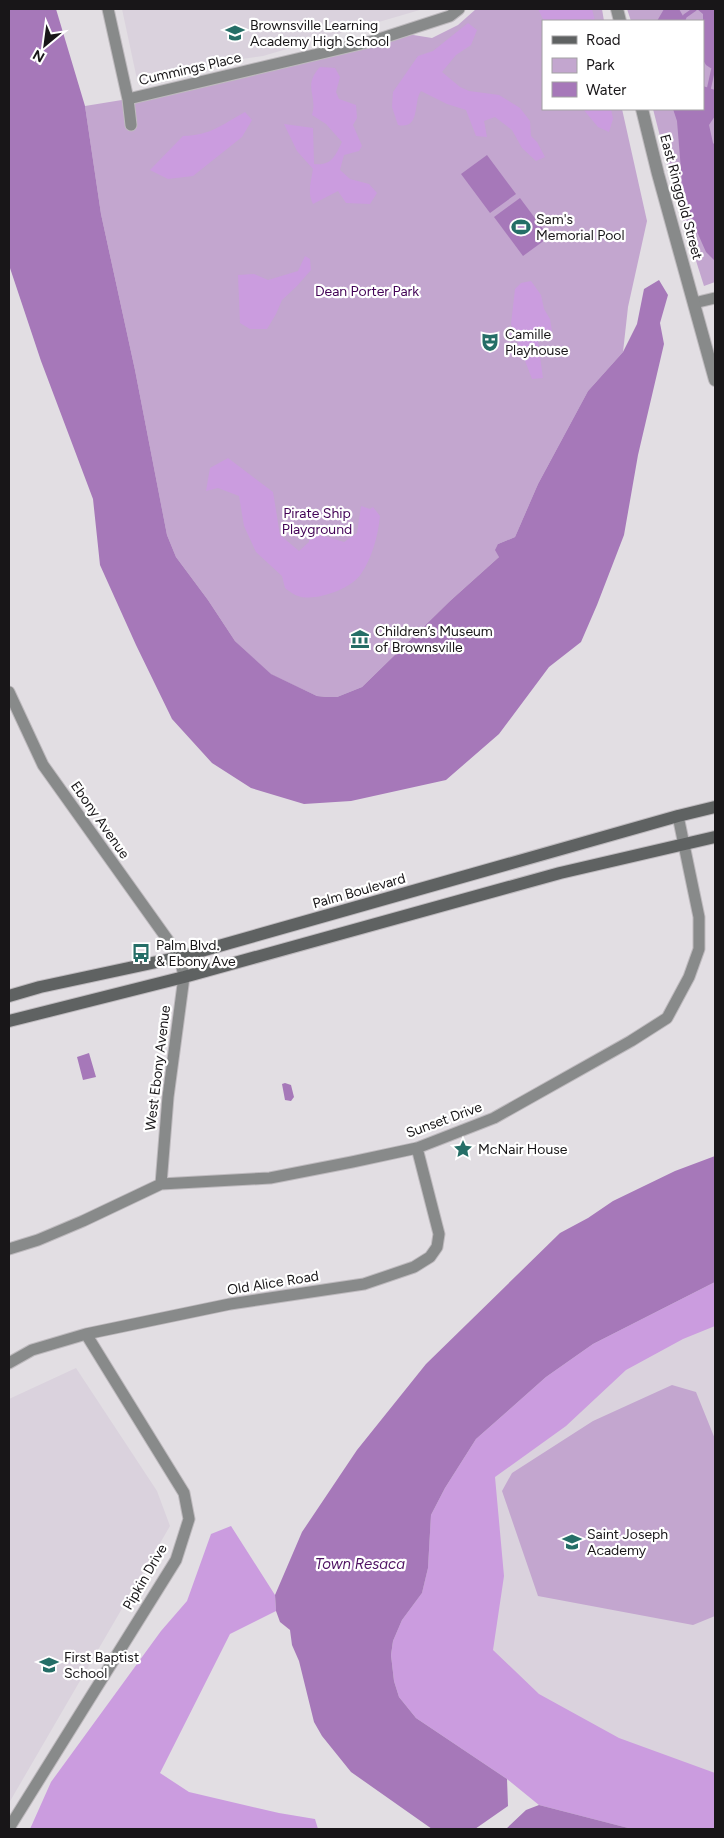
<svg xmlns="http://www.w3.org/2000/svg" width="724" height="1838" font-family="Figtree,sans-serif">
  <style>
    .built { fill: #dad2dd }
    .green { fill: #c3a6cf }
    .forest { fill: #cb9cdf }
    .water { fill: #a678b9 }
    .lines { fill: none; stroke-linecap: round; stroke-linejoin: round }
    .stream { stroke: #a678b9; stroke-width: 4 }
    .minor-casing { stroke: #bebabe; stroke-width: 13 }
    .tertiary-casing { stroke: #bebabe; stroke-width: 14 }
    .secondary-casing { stroke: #bebabe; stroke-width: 14 }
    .minor { stroke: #888a8a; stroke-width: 11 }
    .tertiary { stroke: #888a8a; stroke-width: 12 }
    .secondary { stroke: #5f6262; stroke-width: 12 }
    .labels { text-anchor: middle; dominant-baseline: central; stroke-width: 4.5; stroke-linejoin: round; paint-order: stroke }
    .poi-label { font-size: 14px; fill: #181618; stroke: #fff; text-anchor: start }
    .street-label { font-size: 14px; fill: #181618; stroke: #fff }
    .park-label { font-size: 14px; fill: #430457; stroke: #fff }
    .water-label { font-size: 15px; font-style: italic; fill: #4e1262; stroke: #fff }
  </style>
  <rect width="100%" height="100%" fill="#e2dee3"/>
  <path class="built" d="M122,9H423L263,56L212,63L138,84Z
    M715,1282V1829H632L539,1805L507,1779L402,1620L422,1593L428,1568L431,1515Z
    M76,1368L157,1491L170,1526L9,1803V1399Z"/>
  <path class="green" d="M476,9H602L604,21H543V109H622L647,221L628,307L623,352L588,391L538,484L515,537L498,544L499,557L450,601L362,687L337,697H327L317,696L270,674L235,641L208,600L176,557L167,535L135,370L101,214L85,106L128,99L401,33L432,38L458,25Z
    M627,9H715V282L704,286L674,191L653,109H703V21H631Z
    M672,1385L696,1392L715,1439V1616L693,1625L538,1596L502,1491L512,1473L593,1421Z"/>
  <path class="forest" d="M538,9H592L595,21H544Z
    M468,23L477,30L471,45L456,55L442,72L460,87L469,91L499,95L520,108L530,121L531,136L537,142L545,157L536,161L522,148L512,130L495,117L484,121L487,137L476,136L466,110L447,104L421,91C413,101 421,130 398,125L392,107L393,92L418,56L433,51Z
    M320,67L335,68L340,77L336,92L339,99L356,105L357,118L353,125L362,146L359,151L344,155L340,170L350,179L369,184L377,193L370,204L346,203L338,191L313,204C307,192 311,182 313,169L297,151L284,124L313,128L314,164C332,166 335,156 342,142L326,124L312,115C318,94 302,87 320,67Z
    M583,109H611L613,119L609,132L598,127Z
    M245,112L252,120L242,137L193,176L168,179L150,170L183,136C212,135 221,125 245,112Z
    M305,256L310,259L311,270L297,286L282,300L276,314L267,329H250L240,323L238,275L254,274L268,280L298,271Z
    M531,281L541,295L544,309L550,319L552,331L538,342L543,378L532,379L511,324L515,289L521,283Z
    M228,458L273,492L280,535L299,551L309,542V531L344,542L357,533L361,506L370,509L373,507L380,516C378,536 372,558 361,574C351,589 315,602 298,596C294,595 289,591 285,588L282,576L256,552L244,526L239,496L218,488L206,491L210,468Z
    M715,1282V1326L683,1339L626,1370L566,1426L495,1477L504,1576L493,1650L539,1694L619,1738L715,1773V1829H632L539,1805L507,1779L416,1718L399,1697L394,1681L391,1655L393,1641L402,1620L422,1593L428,1568L431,1515L445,1488L476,1439L546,1377L593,1344Z
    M231,1526L275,1595L276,1611L230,1634L160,1773L189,1792L279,1813L315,1819L318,1829H30L51,1782L161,1631L187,1601L211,1534Z"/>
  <path class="water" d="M9,9H56L85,106L101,214L135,370L167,535L176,557L208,600L235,641L271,674L317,696L327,697H337L362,687L450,601L499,557L495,550L498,544L515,537L538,484L588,391L623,352L637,324L644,289L659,280L668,295L660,323L664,344L638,455L624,535L597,605L581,642L549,667L499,734L446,780L351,801L304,804L251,788L212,763L172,719L136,645L100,565L93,499L41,361L9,265Z
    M664,9H679L686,21H657Z
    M697,9H715V71L706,65L703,60V14Z
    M703,86L715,90V116L709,125L713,143L715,145V261L706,252L694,225L682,182L677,121L673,109H703Z
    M487,155L516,194L490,213L461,174Z
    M520,198L549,237L523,256L494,217Z
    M89,1053L96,1077L83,1080L77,1057Z
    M285,1083L291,1085L294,1097L291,1101L285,1100L282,1084Z
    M715,1156V1282L593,1344L546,1377L476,1439L445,1488L431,1515L428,1568L422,1593L402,1620L393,1641L391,1655L394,1681L399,1697L416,1718L507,1779L508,1806L475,1829H432L351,1772L322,1736L314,1722L299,1661L292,1645L290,1630L280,1622L276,1611L275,1595L302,1532L357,1450L426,1364L560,1233L588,1218L613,1201L675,1171Z
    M539,1805L632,1829H506L526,1810Z"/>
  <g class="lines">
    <path class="stream" d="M683,21L685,16L695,9
      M709,88L713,70"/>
    <g class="minor-casing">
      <path id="minor" d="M108,9L128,99L131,125
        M128,99L373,41L450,16L459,9
        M694,303L715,298
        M9,692L43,765L180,957L184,977L168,1097L161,1184
        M9,1249L38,1240L83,1221L161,1184L270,1178L352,1162L417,1148L494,1118L631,1041L667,1018L689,977L699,949V917L678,816
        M9,1363L32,1350L86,1334L230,1304L364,1284L414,1267L430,1257L437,1247L439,1234L417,1148
        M9,1828L176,1560L189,1519L184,1493L86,1334"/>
    </g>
    <g class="tertiary-casing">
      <path id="tertiary" d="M617,9L620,21
        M642,109L658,174L715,380"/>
    </g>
    <g class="secondary-casing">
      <path id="secondary" d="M9,996L40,987L180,957L678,816L715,807
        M9,1021L184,977L560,873L715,837"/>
    </g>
    <use href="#minor" class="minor"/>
    <use href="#tertiary" class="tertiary"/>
    <use href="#secondary" class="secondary"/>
  </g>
  <defs>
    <g id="school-bare" transform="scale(1.5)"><path d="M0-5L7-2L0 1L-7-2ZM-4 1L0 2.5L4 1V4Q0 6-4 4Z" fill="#256e67" stroke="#fff" stroke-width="2.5" paint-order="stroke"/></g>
    <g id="stadium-bare" transform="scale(1.5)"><path d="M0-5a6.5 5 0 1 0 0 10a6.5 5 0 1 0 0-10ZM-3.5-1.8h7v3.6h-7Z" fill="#256e67" stroke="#fff" stroke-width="2.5" paint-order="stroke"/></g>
    <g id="theatre-bare" transform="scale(1.5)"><path d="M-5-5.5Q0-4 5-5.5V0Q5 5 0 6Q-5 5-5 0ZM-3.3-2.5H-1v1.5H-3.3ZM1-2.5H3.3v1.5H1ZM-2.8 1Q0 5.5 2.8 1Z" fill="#256e67" stroke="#fff" stroke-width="2.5" paint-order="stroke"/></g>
    <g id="museum-bare" transform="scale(1.5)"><path d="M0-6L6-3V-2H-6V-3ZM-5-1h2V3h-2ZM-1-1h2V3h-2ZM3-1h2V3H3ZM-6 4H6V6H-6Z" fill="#256e67" stroke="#fff" stroke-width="2.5" paint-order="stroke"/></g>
    <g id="bus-bare" transform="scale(1.5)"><path d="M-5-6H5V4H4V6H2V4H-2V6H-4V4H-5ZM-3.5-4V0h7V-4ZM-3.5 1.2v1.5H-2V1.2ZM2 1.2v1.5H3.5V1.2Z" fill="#256e67" stroke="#fff" stroke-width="2.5" paint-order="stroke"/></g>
    <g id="sight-bare" transform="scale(1.5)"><path d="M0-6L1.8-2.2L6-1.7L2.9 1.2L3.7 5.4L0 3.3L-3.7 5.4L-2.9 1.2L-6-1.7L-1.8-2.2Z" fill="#256e67" stroke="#fff" stroke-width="2.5" paint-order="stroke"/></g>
  </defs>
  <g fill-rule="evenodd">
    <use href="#school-bare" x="235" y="33"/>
    <use href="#stadium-bare" x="521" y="227"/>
    <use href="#theatre-bare" x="490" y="342"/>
    <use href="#museum-bare" x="360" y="639"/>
    <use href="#bus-bare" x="141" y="953"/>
    <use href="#sight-bare" x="463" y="1149"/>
    <use href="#school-bare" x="572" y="1542"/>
    <use href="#school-bare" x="49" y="1665"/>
  </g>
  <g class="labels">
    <g class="poi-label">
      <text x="250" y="25">Brownsville Learning<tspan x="250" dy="16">Academy High School</tspan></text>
      <text x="536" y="219">Sam's<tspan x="536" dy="16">Memorial Pool</tspan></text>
      <text x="505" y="334">Camille<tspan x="505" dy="16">Playhouse</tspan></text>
      <text x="375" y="631">Children’s Museum<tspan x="375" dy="16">of Brownsville</tspan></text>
      <text x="156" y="945">Palm Blvd.<tspan x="156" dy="16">&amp; Ebony Ave</tspan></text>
      <text x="478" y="1149">McNair House</text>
      <text x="587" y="1534">Saint Joseph<tspan x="587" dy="16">Academy</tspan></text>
      <text x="64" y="1657">First Baptist<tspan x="64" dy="16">School</tspan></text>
    </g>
    <g class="street-label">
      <text transform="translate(190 69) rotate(-13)">Cummings Place</text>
      <text transform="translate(681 197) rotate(75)">East Ringgold Street</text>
      <text transform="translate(100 820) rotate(55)">Ebony Avenue</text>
      <text transform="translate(359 891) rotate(-16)">Palm Boulevard</text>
      <text transform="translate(158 1068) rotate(-83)">West Ebony Avenue</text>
      <text transform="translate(444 1120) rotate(-20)">Sunset Drive</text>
      <text transform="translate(273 1283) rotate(-9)">Old Alice Road</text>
      <text transform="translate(145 1577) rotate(-60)">Pipkin Drive</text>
    </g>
    <g class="park-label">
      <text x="367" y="291">Dean Porter Park</text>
      <text x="317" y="513">Pirate Ship<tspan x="317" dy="16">Playground</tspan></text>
    </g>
    <g class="water-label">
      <text x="360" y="1564">Town Resaca</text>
    </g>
  </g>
  <rect width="724" height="1838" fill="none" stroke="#181618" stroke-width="20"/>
  <rect x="542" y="20" width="162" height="90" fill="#ffffff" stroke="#a3a2a3"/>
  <rect x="552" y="36" width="25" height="8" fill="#5f6262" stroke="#a3a2a3"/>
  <text x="586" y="45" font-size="15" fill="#181618">Road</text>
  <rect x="552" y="58" width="25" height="15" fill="#c3a6cf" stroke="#a3a2a3"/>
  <text x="586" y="70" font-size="15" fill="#181618">Park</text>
  <rect x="552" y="82" width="25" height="15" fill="#a678b9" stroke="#a3a2a3"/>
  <text x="586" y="95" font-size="15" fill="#181618">Water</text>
  <g transform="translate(45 45) rotate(209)" stroke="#ffffff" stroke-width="4" paint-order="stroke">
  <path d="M0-4L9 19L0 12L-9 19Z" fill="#181618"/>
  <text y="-8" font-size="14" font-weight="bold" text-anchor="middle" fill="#181618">N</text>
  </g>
</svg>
